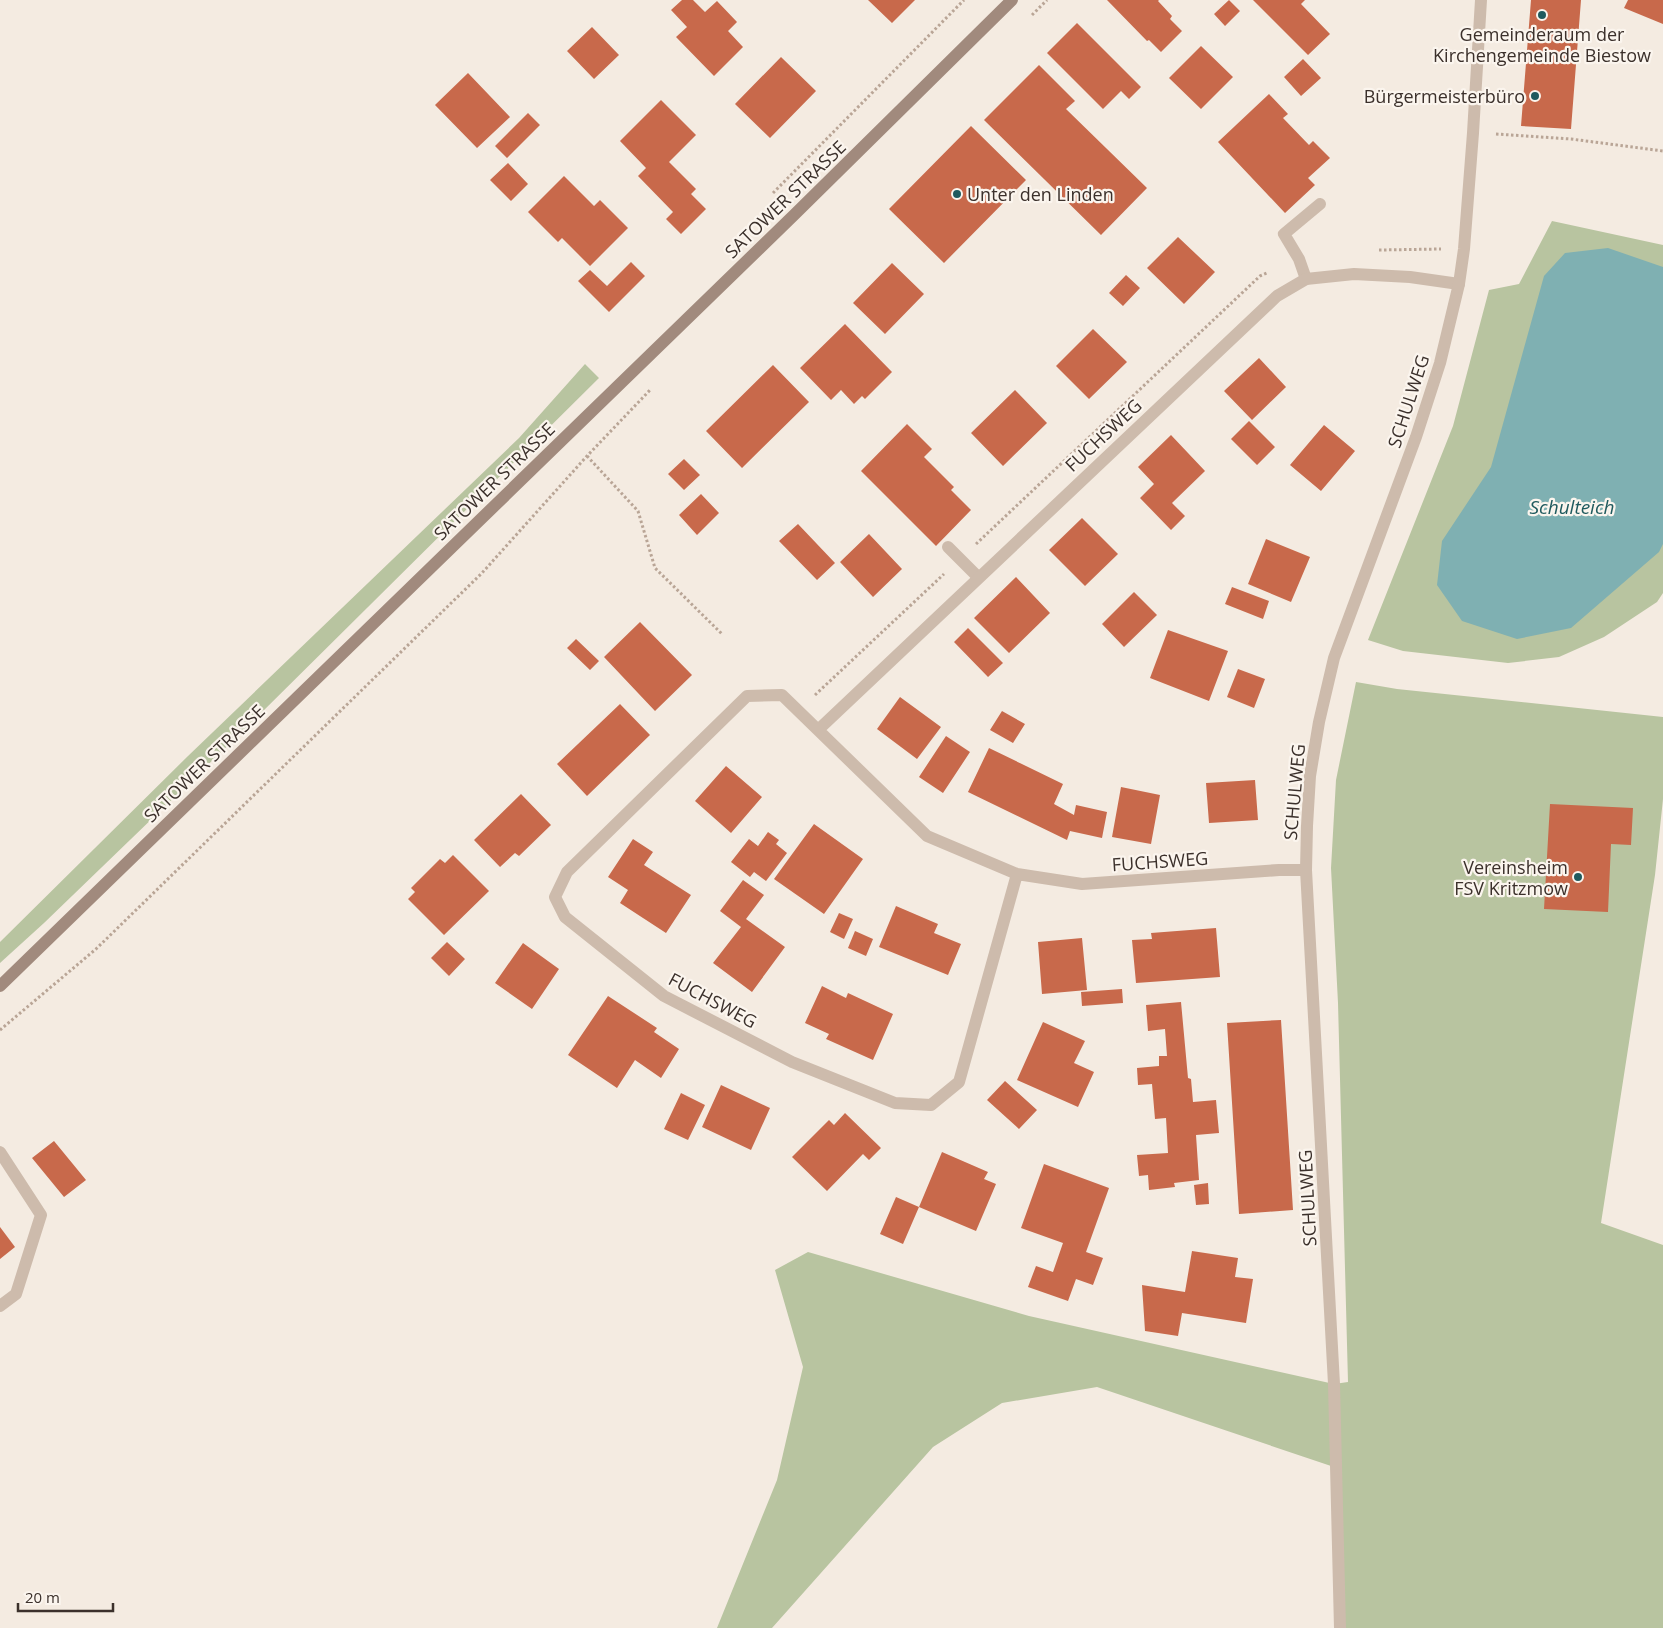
<svg xmlns="http://www.w3.org/2000/svg" width="1663" height="1628" font-family="'Open Sans',sans-serif">
  <style>
    .green { fill: #b8c4a0 }
    .water { fill: #7fb0b2 }
    .building { fill: #c8694b }
    .lines { fill: none; stroke-linecap: round; stroke-linejoin: round }
    .path { stroke: #b9a596; stroke-width: 3; stroke-dasharray: 2.5 2.5; stroke-linecap: butt }
    .service { stroke: #cdbbac; stroke-width: 12 }
    .minor { stroke: #cdbbac; stroke-width: 12 }
    .tertiary { stroke: #cdbbac; stroke-width: 12 }
    .secondary { stroke: #a18a7d; stroke-width: 12 }
    .poi-dot { fill: #1f5a5e; stroke: #fbf5ee; stroke-width: 2 }
    .labels { text-anchor: middle; dominant-baseline: central; stroke-width: 4.5; stroke-linejoin: round; paint-order: stroke }
    .poi-label { font-size: 18px; fill: #3b302b; stroke: #fbf5ee; text-anchor: end }
    .street-label { font-size: 18px; fill: #3b302b; stroke: #fbf5ee }
    .water-label { font-size: 19px; font-style: italic; fill: #1f5a5e; stroke: #fbf5ee }
  </style>
  <rect width="100%" height="100%" fill="#f4ebe1"/>
  <path class="green" d="M1552,221L1663,245V593L1657,602L1604,637L1559,657L1508,663L1403,651L1368,640L1453,426L1489,290L1519,284Z
    M585,364L599,378L246,728L44,923L0,963V942L188,756L519,438Z
    M1356,682L1397,689L1663,717V799L1655,875L1601,1223L1663,1245V1628H1340L1337,1468L1097,1387L1002,1403L933,1447L772,1628H717L777,1480L803,1367L775,1270L808,1252L1029,1316L1334,1384L1348,1382L1338,1003L1331,868L1336,780Z"/>
  <path class="water" d="M1608,248L1663,267V544L1659,552L1571,628L1517,639L1462,621L1437,585L1442,541L1491,467L1544,276L1565,253Z"/>
  <path class="building" d="M682,0H693L705,12L717,1L737,22L728,31L743,47L714,76L676,37L687,27L671,10Z
    M868,0H915L892,23Z
    M1107,0H1159L1158,1L1172,16L1170,19L1182,31L1161,52L1149,40L1147,41Z
    M1229,0L1240,11L1225,26L1214,14Z
    M1253,0H1305L1301,4L1330,34L1308,55Z
    M1531,0H1581L1571,129L1521,126Z
    M1628,0H1663V24L1624,8Z
    M1077,23L1141,87L1129,99L1121,91L1103,109L1047,53Z
    M592,27L619,55L594,79L567,51Z
    M1201,46L1233,77L1201,109L1169,78Z
    M781,57L816,91L770,138L735,104Z
    M1303,59L1321,78L1301,96L1284,77Z
    M1039,65L1075,101L1066,109L1147,188L1101,235L984,120Z
    M468,73L510,117L477,148L435,105Z
    M1269,94L1288,114L1283,118L1309,145L1313,141L1330,158L1308,178L1315,185L1285,213L1218,142Z
    M661,100L696,135L669,162L696,189L691,194L706,209L681,234L666,219L673,212L638,176L646,168L620,141Z
    M528,113L540,125L507,158L495,146Z
    M971,126L1026,180L944,263L889,209Z
    M508,163L528,184L511,201L490,180Z
    M564,176L594,206L600,200L628,228L590,266L562,238L558,242L528,212Z
    M1178,237L1215,272L1184,304L1147,268Z
    M631,262L645,276L609,312L578,281L590,270L607,286Z
    M892,263L924,294L885,334L853,303Z
    M1126,275L1140,288L1123,306L1109,293Z
    M845,324L892,372L865,399L862,396L854,404L841,390L831,400L800,368Z
    M1093,329L1127,362L1089,399L1056,366Z
    M1259,358L1286,387L1252,420L1224,391Z
    M773,365L809,402L742,468L706,431Z
    M1015,390L1047,423L1003,466L971,433Z
    M1249,421L1275,447L1257,465L1231,439Z
    M907,424L932,449L924,457L954,487L951,490L971,510L936,546L861,471Z
    M1324,425L1355,451L1321,491L1290,465Z
    M1171,435L1205,471L1172,503L1185,516L1171,530L1140,498L1154,484L1138,467Z
    M684,459L700,475L684,490L668,474Z
    M701,494L719,513L697,535L679,515Z
    M1082,518L1118,554L1085,586L1049,550Z
    M798,524L835,563L817,580L779,541Z
    M869,534L902,569L873,597L840,562Z
    M1266,539L1310,557L1291,602L1248,584Z
    M1016,577L1050,613L1009,653L974,618Z
    M1232,587L1269,601L1263,619L1225,604Z
    M1134,592L1157,615L1124,647L1102,624Z
    M640,622L692,675L655,711L604,657Z
    M968,628L1003,663L988,677L954,642Z
    M1168,630L1228,651L1209,701L1150,678Z
    M576,639L599,661L590,670L567,648Z
    M1238,669L1265,679L1254,708L1227,697Z
    M900,697L941,727L917,759L877,729Z
    M620,704L650,735L587,796L557,764Z
    M1002,711L1025,724L1013,743L990,730Z
    M946,736L970,752L943,793L919,777Z
    M989,748L1063,784L1054,804L1074,815L1076,805L1107,812L1102,838L1070,831L1067,840L968,792Z
    M726,766L762,797L731,833L695,801Z
    M1255,780L1258,820L1209,823L1206,783Z
    M1121,787L1160,795L1151,844L1112,837Z
    M521,794L551,825L519,856L515,853L500,867L474,840Z
    M1550,804L1633,808L1631,845L1611,844L1608,912L1544,909Z
    M814,824L863,859L824,914L774,879Z
    M768,832L779,840L776,844L787,853L766,881L754,872L750,877L731,862L749,839L758,846Z
    M633,839L653,852L644,865L691,895L666,933L620,903L628,890L608,877Z
    M453,855L489,891L444,935L408,899L415,892L411,888L440,859L445,863Z
    M743,880L764,895L746,919L785,947L752,992L713,963L741,927L720,911Z
    M896,906L938,924L934,933L961,944L948,975L879,947Z
    M839,913L853,919L844,939L830,932Z
    M1216,928L1220,977L1136,983L1132,940L1152,939L1151,933Z
    M855,931L873,939L866,956L848,948Z
    M1082,938L1087,990L1042,994L1038,942Z
    M447,942L465,959L449,976L431,958Z
    M523,943L559,969L532,1009L495,983Z
    M822,986L846,998L848,993L893,1014L873,1060L826,1039L829,1034L805,1023Z
    M1122,989L1123,1003L1082,1006L1081,992Z
    M608,996L657,1028L654,1032L679,1049L661,1078L635,1060L617,1088L568,1055Z
    M1181,1002L1188,1078L1191,1079L1193,1102L1216,1100L1219,1133L1196,1135L1199,1180L1174,1183L1175,1187L1149,1190L1148,1175L1139,1176L1137,1155L1168,1153L1166,1118L1155,1119L1152,1084L1138,1085L1137,1068L1159,1066V1056H1167L1165,1029L1148,1031L1146,1005Z
    M1281,1020L1293,1210L1239,1214L1227,1023Z
    M1043,1022L1085,1041L1074,1063L1094,1072L1078,1107L1017,1080Z
    M1005,1081L1037,1110L1019,1129L987,1100Z
    M721,1085L770,1108L751,1150L702,1127Z
    M681,1093L705,1105L688,1140L664,1129Z
    M845,1113L881,1148L869,1160L863,1154L827,1191L792,1157L829,1120L834,1125Z
    M54,1141L86,1180L64,1197L32,1158Z
    M942,1152L988,1172L984,1179L996,1184L976,1231L919,1207Z
    M1044,1164L1109,1188L1086,1252L1103,1258L1093,1285L1076,1279L1068,1301L1028,1287L1036,1266L1053,1272L1063,1243L1021,1228Z
    M1208,1183L1209,1204L1196,1205L1194,1185Z
    M896,1197L919,1207L903,1244L880,1234Z
    M0,1227L15,1247L0,1259Z
    M1192,1251L1238,1258L1235,1277L1253,1279L1246,1323L1182,1313L1178,1336L1145,1331L1142,1285L1185,1292Z"/>
  <g class="lines">
    <path class="path" d="M1032,15L1047,0
      M1496,134L1571,139L1663,151
      M773,193L964,0
      M1379,250L1441,249
      M587,456L638,511L655,568L723,635
      M976,544L1260,276L1267,273
      M815,695L944,574
      M0,1030L96,949L482,573L587,456L651,389"/>
    <path class="service" d="M1306,279L1299,259L1284,234L1320,204
      M948,547L978,577
      M0,1152L41,1215L16,1294L0,1306"/>
    <path class="minor" d="M818,730L1277,296L1306,279L1354,274L1410,277L1459,284
      M1017,874L959,1082L931,1105L895,1103L792,1062L664,996L565,917L555,897L567,872L747,696L782,695L927,836L1017,874L1082,884L1279,870H1306"/>
    <path class="tertiary" d="M1340,1628L1334,1384L1306,870L1307,826L1310,776L1319,722L1334,658L1416,437L1440,363L1459,284L1464,249L1473,133L1481,0"/>
    <path class="secondary" d="M0,986L794,215L1012,0"/>
  </g>
  <g class="poi-dot">
    <circle cx="1542" cy="15" r="5"/>
    <circle cx="1535" cy="96" r="5"/>
    <circle cx="957" cy="194" r="5"/>
    <circle cx="1578" cy="877" r="5"/>
  </g>
  <g class="labels">
    <g class="poi-label">
      <text x="1542" y="34" text-anchor="middle">Gemeinderaum der<tspan x="1542" dy="21">Kirchengemeinde Biestow</tspan></text>
      <text x="1525" y="96">Bürgermeisterbüro</text>
      <text x="967" y="194" text-anchor="start">Unter den Linden</text>
      <text x="1568" y="867">Vereinsheim<tspan x="1568" dy="21">FSV Kritzmow</tspan></text>
    </g>
    <g class="street-label">
      <text transform="translate(785 199) rotate(-44)">SATOWER STRASSE</text>
      <text transform="translate(1408 401) rotate(-72)">SCHULWEG</text>
      <text transform="translate(1103 435) rotate(-43)">FUCHSWEG</text>
      <text transform="translate(494 481) rotate(-44)">SATOWER STRASSE</text>
      <text transform="translate(204 763) rotate(-44)">SATOWER STRASSE</text>
      <text transform="translate(1294 792) rotate(-85)">SCHULWEG</text>
      <text transform="translate(1160 861) rotate(-4)">FUCHSWEG</text>
      <text transform="translate(713 1000) rotate(28)">FUCHSWEG</text>
      <text transform="translate(1307 1198) rotate(-93)">SCHULWEG</text>
    </g>
    <g class="water-label">
      <text x="1572" y="507">Schulteich</text>
    </g>
  </g>
  <path d="M18 1603v8h95v-8" fill="none" stroke="#3b302b" stroke-width="2.5"/>
  <text x="25" y="1603" font-size="15" fill="#3b302b" stroke="#fbf5ee" stroke-width="4" paint-order="stroke">20 m</text>
</svg>
